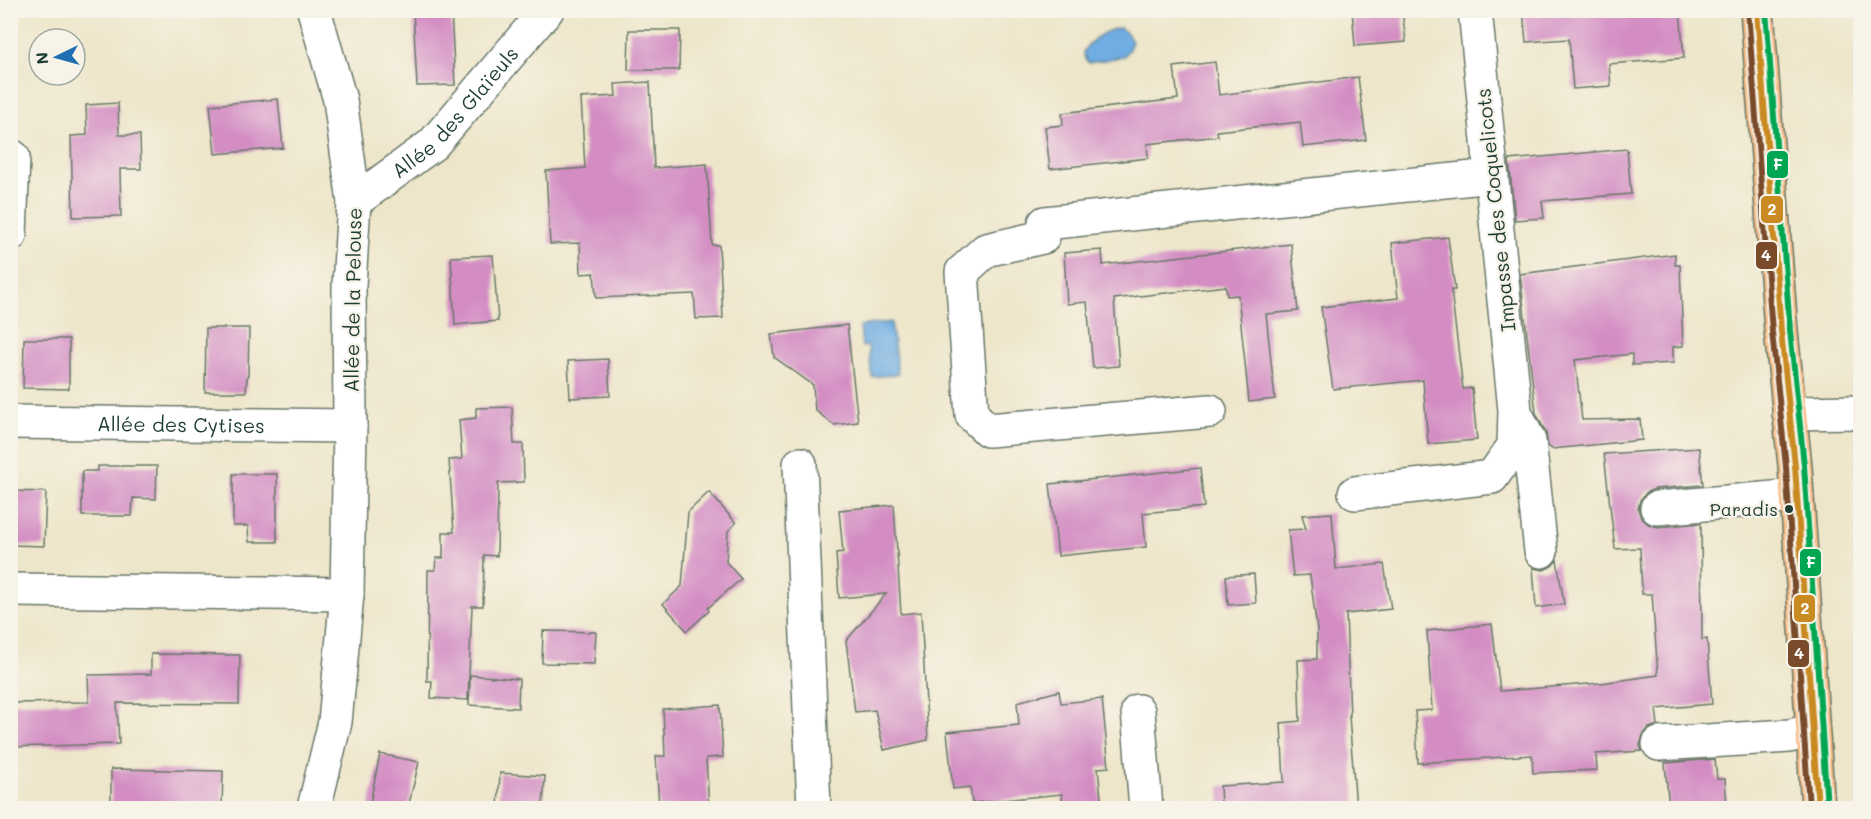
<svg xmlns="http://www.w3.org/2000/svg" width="1871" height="819" font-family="Mali,sans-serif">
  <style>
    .water { fill: #6fade2; stroke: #47758b; stroke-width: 1.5 }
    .building { fill: #d38dc3 }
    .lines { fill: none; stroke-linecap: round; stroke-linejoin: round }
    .minor-casing { stroke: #677868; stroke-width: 36 }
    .major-casing { stroke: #677868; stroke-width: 36 }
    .minor { stroke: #fff; stroke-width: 33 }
    .major { stroke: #f8bd89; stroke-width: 33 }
    .bus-1-casing { stroke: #f7f3e8; stroke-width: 10 }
    .bus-2-casing { stroke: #f7f3e8; stroke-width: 10 }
    .bus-3-casing { stroke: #f7f3e8; stroke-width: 10 }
    .bus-1 { stroke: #c98a22; stroke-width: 6 }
    .bus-2 { stroke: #7a4b2a; stroke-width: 6 }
    .bus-3 { stroke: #00a651; stroke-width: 6 }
    .bus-dot { fill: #1f3d34; stroke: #f7f3e8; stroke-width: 2 }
    .labels { text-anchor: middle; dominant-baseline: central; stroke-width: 4.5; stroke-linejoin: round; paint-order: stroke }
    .bus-label { font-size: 18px; fill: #1f3d34; stroke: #f7f3e8; text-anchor: end }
    .street-label { font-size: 20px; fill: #1f3d34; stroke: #f7f3e8 }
    .line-badge { stroke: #f7f3e8; stroke-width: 2 }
    .badge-label { font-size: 16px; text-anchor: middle; font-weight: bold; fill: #fff }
  </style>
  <rect width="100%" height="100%" fill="#f7f3e8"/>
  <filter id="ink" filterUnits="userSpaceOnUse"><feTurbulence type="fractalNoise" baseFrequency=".0167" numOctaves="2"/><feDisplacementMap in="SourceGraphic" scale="12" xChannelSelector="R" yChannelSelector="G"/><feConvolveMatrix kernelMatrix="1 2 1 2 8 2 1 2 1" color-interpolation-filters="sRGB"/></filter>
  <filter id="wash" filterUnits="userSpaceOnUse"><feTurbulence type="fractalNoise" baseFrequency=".008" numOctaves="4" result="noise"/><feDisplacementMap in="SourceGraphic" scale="24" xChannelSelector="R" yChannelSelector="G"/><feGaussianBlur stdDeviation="1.35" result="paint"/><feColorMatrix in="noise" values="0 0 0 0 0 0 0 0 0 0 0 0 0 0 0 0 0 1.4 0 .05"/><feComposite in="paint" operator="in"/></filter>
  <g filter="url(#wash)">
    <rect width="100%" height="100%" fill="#eee6ca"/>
    <path class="water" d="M1120,28L1127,33L1132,41L1129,49L1124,56L1089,63L1085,59L1083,52C1090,40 1107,29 1120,28Z
      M891,322L898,374L872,377L868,346L862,347L860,326Z"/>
    <g id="blocks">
      <path class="building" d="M413,10H451L455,85L417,86Z
        M1352,10H1402L1406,42L1355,46Z
        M1523,10H1680L1684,58L1609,64L1611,86L1573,89L1569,39L1526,42Z
        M629,30H680L679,70H628Z
        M1215,62L1219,95L1358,77L1366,140L1303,147L1300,122L1217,131L1218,136L1147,144L1148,158L1050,169L1045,127L1063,125L1062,113L1178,99L1174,67Z
        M650,82L654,168L707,164L712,245H719L723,318L696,319L694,294L596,298L594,273L581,274L580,243L550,244L546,171L585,168L581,98L616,96L615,84Z
        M278,99L283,148L215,154L210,105Z
        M118,103L119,135H140L141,169H120L121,216L73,217L71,136L87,135L86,105Z
        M1627,149L1631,194L1542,201L1544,218L1515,220L1509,160Z
        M1448,237L1455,290H1451L1463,389L1472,388L1477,440L1428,444L1423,380L1333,389L1321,307L1398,298L1392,243Z
        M1291,244L1298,311L1266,314L1275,399L1249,402L1238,295L1227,296L1226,286L1114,299L1119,366L1093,368L1087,302L1067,304L1064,253L1102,250L1103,265Z
        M1675,254V265H1680L1683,346L1673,347V363L1632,365V354L1575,360L1582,420L1640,419L1642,440L1552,449L1548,446L1546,433L1536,413L1520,274Z
        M493,255L498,321L455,325L451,257Z
        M847,325L858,422L834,425L815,410L813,385L774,357L771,334Z
        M206,328H249L248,377H247L246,392H205Z
        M24,339H69V389L23,388Z
        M608,359L610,396L570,398L568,361Z
        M512,407L514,444H523L524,482L498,483L497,556L484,555L483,606H472L468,700L431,698L432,681H427L428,570H435L436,558H443V532H454L449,460L462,459L459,420L476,418V408Z
        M1699,448L1703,485L1655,489L1647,492L1640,500L1638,509L1641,518L1650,525L1659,527L1701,523L1702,640L1707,639L1712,704L1656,709L1658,725L1649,728L1643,735L1640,745L1642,751L1596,754L1597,770L1533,773L1532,755L1418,763L1415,711L1432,710L1427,631L1492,624L1500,691L1601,683L1658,675L1652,594H1642L1640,548L1615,549L1604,454Z
        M98,466H157L156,499L133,498L132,516H82V471H98Z
        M1200,468L1204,507L1143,513L1146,547L1058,556L1050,484Z
        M233,474H277V542H249L248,526H233Z
        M10,491L46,492L44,546L11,545Z
        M709,492L736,523L728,531L726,562L741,579L708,608L709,611L687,631L663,604L682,586L688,512Z
        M894,505L901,614L921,612L928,740L884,750L875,710L855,712L846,641L886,594L839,598L836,553L843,552L839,510Z
        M1332,513L1336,569L1384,564L1391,609L1346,614L1350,716H1349L1356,808H1221L1220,786L1284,782L1281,723L1300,721L1298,660L1317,659V630L1310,575L1293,576L1288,530L1306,529L1302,515Z
        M1557,560L1564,604L1536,608L1533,568L1544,570L1552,566Z
        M1254,574L1256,603L1228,605L1226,576Z
        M543,631L596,632L594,664L542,663Z
        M151,654L240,655L239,704L117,703L119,744L10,747V703L89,702L88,675L151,674Z
        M470,675L519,679L518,708L469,705Z
        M1059,691L1061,703L1102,699L1109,767L1098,768L1102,808H1063L1062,794L972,803L970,787L953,789L947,732L1019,725L1017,702Z
        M720,705L723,757L706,758L709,808H659L656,756H665L663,709Z
        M380,754L419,762L408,808H369Z
        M1715,759L1717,779H1725L1727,805L1669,808L1665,763Z
        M111,769L223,771L222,808H111Z
        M500,773L545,776L543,808H498Z"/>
    </g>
  </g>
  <g filter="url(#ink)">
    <use href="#blocks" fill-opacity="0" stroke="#677868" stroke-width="1.5"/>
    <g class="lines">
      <g class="minor-casing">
        <g id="minor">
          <path d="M314,10L340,100L354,202L349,286L350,426L347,594L335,722L314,808"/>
          <path id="s1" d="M354,202L433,144L547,10"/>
          <path d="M10,235L13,157"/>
          <path d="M1210,411L988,430L972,415L962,272L986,250L1043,237L1045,223L1492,176"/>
          <path d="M1789,413L1860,412"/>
          <path d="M1519,420L1529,441L1541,551"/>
          <path id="s2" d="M10,422L350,426"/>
          <path d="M800,464L814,808"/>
          <path d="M1355,493L1492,477L1514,446L1515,410L1475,10"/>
          <path d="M1657,508L1797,496"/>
          <path d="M10,590L347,594"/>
          <path d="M1138,711L1146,808"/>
          <path d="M1659,744L1789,736L1812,731"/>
        </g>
      </g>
      <g class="major-casing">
        <path id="major" d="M1757,10L1781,331L1795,466L1818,808"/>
      </g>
      <use href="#minor" class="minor"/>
      <use href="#major" class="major"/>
      <g class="bus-1-casing">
        <path id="bus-1" d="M1757,10L1781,331L1795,466L1818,808"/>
      </g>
      <g class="bus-2-casing">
        <path id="bus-2" d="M1748,11L1772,332L1786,467L1809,808"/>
      </g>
      <g class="bus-3-casing">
        <path id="bus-3" d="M1766,10L1790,330L1804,465L1827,807"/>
      </g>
      <use href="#bus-1" class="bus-1"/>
      <use href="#bus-2" class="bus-2"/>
      <use href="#bus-3" class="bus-3"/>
    </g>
  </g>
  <circle class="bus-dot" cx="1789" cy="509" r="5"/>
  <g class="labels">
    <g class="bus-label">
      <text x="1778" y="509">Paradis</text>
    </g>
    <g class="street-label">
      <text stroke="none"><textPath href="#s1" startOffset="136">Allée des Glaïeuls</textPath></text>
      <text transform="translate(1495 210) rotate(-96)">Impasse des Coquelicots</text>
      <text transform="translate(352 300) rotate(-89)">Allée de la Pelouse</text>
      <text stroke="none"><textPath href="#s2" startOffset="171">Allée des Cytises</textPath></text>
    </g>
  </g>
  <g class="line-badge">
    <rect x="1766" y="150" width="23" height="29" rx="6" fill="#00a651"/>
    <rect x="1760" y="195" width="24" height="29" rx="6" fill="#c98a22"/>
    <rect x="1755" y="241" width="23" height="29" rx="6" fill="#7a4b2a"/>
    <rect x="1799" y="548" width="23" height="29" rx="6" fill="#00a651"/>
    <rect x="1793" y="594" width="23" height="29" rx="6" fill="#c98a22"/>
    <rect x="1787" y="639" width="23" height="29" rx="6" fill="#7a4b2a"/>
  </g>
  <g class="badge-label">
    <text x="1778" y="170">F</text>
    <text x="1772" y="215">2</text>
    <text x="1766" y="261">4</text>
    <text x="1811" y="568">F</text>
    <text x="1805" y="614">2</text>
    <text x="1799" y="659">4</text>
  </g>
  <rect width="1871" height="819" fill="none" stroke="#f7f3e8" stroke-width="36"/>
  <g transform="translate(57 57) rotate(265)"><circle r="28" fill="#f7f3e8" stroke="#a1aaa0" stroke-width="1.5"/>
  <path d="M0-4.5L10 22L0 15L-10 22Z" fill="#1f6fb2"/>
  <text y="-9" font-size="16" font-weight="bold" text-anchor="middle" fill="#1f3d34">N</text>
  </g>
</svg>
